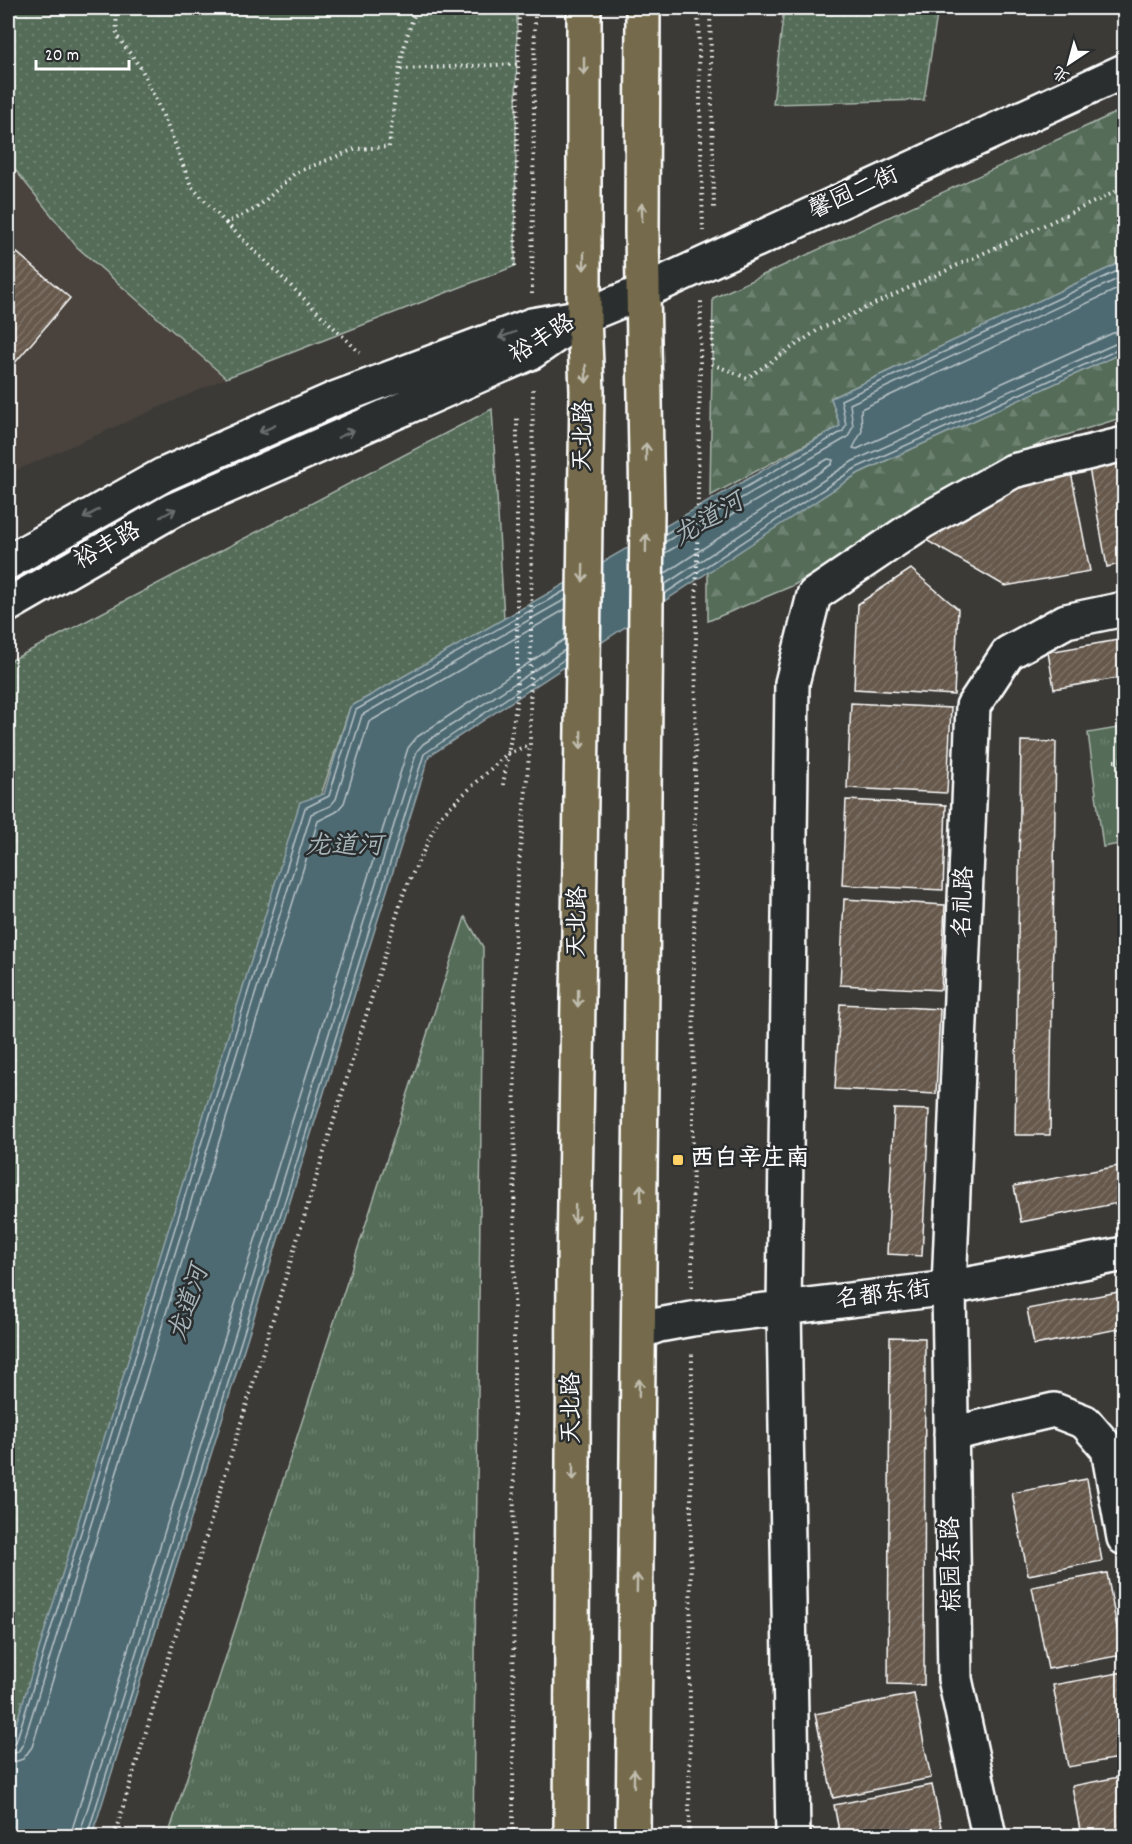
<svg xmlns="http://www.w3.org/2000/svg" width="1132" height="1844" font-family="Dekko,'LXGW WenKai TC',sans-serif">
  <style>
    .built { fill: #49433d }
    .grass { fill: url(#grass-tufts); stroke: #aab6ac; stroke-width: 1.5 }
    .forest { fill: url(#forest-firs); stroke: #aab6ac; stroke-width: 1.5 }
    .park { fill: url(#park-dots); stroke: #aab6ac; stroke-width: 1.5 }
    .water { fill: #4e6a73; stroke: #95a6ab; stroke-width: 1.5 }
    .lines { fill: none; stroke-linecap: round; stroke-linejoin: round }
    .shore { stroke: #b8c3c7; stroke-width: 1.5 }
    .building { fill: url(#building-hatch); stroke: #fff; stroke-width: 1.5 }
    .minor-casing { stroke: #fff; stroke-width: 38 }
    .major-casing { stroke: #fff; stroke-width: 38 }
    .path { stroke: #fff; stroke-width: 4; stroke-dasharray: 1.5 4.5; stroke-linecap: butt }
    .minor { stroke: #2a2d2e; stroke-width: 33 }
    .major { stroke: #746b4b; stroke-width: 33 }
    .oneway { stroke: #c0bcae }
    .oneway2 { stroke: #6a6c6d }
    .poi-dot { fill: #ffd166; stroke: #2a2d2e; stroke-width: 2 }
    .labels { text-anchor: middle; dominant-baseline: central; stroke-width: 5; stroke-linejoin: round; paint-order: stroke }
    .street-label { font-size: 24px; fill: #fff; stroke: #2a2d2e }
    .poi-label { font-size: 24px; font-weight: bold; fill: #fff; stroke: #2a2d2e; text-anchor: start }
    .water-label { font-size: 26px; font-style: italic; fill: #a6b4b9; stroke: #2a2d2e }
  </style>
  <defs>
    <pattern id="grass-tufts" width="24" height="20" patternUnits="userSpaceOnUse" patternTransform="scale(1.5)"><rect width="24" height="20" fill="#546c59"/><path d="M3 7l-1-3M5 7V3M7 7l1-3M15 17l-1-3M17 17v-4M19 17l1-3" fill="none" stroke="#6e8272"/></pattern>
    <pattern id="forest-firs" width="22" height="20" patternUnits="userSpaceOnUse" patternTransform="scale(1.5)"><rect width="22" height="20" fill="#546c59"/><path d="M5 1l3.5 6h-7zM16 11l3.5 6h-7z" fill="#6e8272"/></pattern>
    <pattern id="park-dots" width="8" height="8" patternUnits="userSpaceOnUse" patternTransform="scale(1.5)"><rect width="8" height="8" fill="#546c59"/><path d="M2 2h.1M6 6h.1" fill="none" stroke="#6e8272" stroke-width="1.8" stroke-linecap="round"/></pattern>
    <pattern id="building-hatch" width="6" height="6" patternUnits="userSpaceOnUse" patternTransform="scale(1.5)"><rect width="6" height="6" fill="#66594c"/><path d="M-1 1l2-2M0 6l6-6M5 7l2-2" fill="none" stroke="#7d7267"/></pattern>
  </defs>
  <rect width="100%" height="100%" fill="#3c3a37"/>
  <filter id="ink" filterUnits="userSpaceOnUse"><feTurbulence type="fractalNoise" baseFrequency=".0167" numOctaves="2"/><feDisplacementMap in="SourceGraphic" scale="12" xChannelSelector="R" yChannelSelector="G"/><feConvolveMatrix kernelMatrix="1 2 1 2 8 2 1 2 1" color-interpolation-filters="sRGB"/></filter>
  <g filter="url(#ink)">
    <path class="built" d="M8,161L77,247L226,378L8,474Z"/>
    <path class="grass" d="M1124,727V843L1103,847L1088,733Z
      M465,917L483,947L473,1836H168Z"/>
    <path class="forest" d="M1124,109V261L831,398L840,426L710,496L713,298Z
      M1124,352V417L1041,443L792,586L708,621V569L859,473Z"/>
    <path class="park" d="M8,8H517L515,266L226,378L77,247L8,161Z
      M784,8H938L924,100L773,104Z
      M492,409L504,619L350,707L8,1751V662Z"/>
    <path class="water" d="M1124,261V352L859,473L429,756L92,1836H8V1750L300,802L324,794L350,707L840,426L831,398Z"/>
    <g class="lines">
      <path class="shore" d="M1124,286L861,409L862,431L853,448L857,449L1113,333L1124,331
        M665,534L843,431L846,425L841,400L1124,268
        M665,542L848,437L853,426L850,404L1124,276
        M664,574L832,464L833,460L828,459L665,553
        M664,585L853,461L1124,340
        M664,594L856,468L1124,347
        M8,1747L16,1742L305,808L329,796L356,710L566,590
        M8,1755L18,1752L23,1744L311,814L330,806L336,799L362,715L566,599
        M8,1764L23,1759L32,1747L318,821L336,812L344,803L369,722L566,609
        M70,1836L408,748L417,737L565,639
        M79,1836L417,751L423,744L565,650
        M87,1836L424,754L565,659"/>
    </g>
    <path class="building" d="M8,245L70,298L8,371Z
      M1124,461V563L1107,567L1089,468Z
      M1071,472L1090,571L1005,586L926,540L992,496Z
      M911,569L958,609L954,695L854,689L858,604Z
      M1124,639V677L1054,689L1048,652Z
      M851,703L951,708L947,793L847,788Z
      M1021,741L1056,742L1050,1135H1015Z
      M846,800L946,805L943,890L842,885Z
      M844,899L945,905L941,990L840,985Z
      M840,1004L940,1009L936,1094L835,1089Z
      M894,1109L929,1110L922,1256L887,1254Z
      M1124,1165V1202L1021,1222L1014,1186Z
      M1124,1291V1328L1034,1345L1027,1309Z
      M890,1337L925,1338L924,1685L888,1684Z
      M1087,1479L1102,1561L1028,1575L1012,1493Z
      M1107,1573L1122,1655L1048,1669L1032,1587Z
      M1124,1672V1757L1068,1767L1053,1685Z
      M914,1694L931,1778L833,1798L815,1714Z
      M1124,1776V1836H1081L1072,1786Z
      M932,1785L943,1836H840L834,1805Z"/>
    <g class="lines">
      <g class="minor-casing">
        <path id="minor" d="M8,562L163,475L334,399L532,325L584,316L645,291L1124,71
          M8,605L173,510L532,352L575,322
          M640,1332L659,1325L692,1319L949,1288L1124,1254
          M951,1434L1054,1410L1085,1422L1108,1449L1124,1538
          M793,1836L784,1308L792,683L814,595L922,522L1013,471L1124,444
          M989,1836L955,1679L949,1288L973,706L1008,653L1066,621L1124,609"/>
      </g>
      <g class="major-casing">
        <path id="major" d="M571,1836L574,1268L587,391L584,316V8
          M633,1836L647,511L642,231L643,8"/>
      </g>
      <path class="path" d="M116,8L117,36L141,68L170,131L191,186L226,223L257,208L295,173L355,149L389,147C394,101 399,51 417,8
        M698,8L703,231
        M710,8L714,209
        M401,69L518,64
        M226,223L360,353
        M515,266L519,8
        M532,294L535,8
        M713,322L712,364L747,378L818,330L1124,188
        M1114,761H1124
        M503,785L517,700V417
        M692,1287L696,623L701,301
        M114,1836L404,892L440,816L508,753L530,745
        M513,1836L515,908L530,745L533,386
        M689,1836L692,1351"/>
      <use href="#minor" class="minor"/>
      <use href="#major" class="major"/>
    </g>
    <defs><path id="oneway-shaft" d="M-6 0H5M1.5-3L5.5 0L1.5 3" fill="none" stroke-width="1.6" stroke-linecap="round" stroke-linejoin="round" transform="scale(1.5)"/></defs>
    <g class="oneway">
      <use href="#oneway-shaft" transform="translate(584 66) rotate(90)"/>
      <use href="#oneway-shaft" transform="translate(642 212) rotate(-90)"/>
      <use href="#oneway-shaft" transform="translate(584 261) rotate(90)"/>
      <use href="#oneway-shaft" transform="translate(586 374) rotate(88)"/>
      <use href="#oneway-shaft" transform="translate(646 452) rotate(-90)"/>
      <use href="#oneway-shaft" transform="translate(646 543) rotate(-89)"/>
      <use href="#oneway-shaft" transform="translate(583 573) rotate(91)"/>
      <use href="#oneway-shaft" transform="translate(581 740) rotate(91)"/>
      <use href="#oneway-shaft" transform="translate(578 998) rotate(91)"/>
      <use href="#oneway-shaft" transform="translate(641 1193) rotate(-90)"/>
      <use href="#oneway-shaft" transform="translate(575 1214) rotate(91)"/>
      <use href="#oneway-shaft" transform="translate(639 1388) rotate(-89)"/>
      <use href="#oneway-shaft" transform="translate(573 1472) rotate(90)"/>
      <use href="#oneway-shaft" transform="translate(637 1583) rotate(-89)"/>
      <use href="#oneway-shaft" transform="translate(634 1778) rotate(-89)"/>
    </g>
    <g class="oneway2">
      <use href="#oneway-shaft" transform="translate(507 335) rotate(160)"/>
      <use href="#oneway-shaft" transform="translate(267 429) rotate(156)"/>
      <use href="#oneway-shaft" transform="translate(346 434) rotate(-24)"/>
      <use href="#oneway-shaft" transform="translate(168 513) rotate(-28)"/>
      <use href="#oneway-shaft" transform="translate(91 514) rotate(151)"/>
    </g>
  </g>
  <rect class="poi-dot" x="672" y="1154" width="12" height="12" rx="3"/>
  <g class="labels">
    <g class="street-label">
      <text transform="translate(854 194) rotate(-24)">馨园二街</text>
      <text transform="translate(543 340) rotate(-32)">裕丰路</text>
      <text transform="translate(585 436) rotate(-89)">天北路</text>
      <text transform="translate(108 547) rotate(-29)">裕丰路</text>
      <text transform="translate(965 902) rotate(-88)">名礼路</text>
      <text transform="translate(579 922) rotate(-89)">天北路</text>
      <text transform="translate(883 1296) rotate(-7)">名都东街</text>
      <text transform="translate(573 1408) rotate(-90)">天北路</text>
      <text transform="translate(953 1564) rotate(-91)">棕园东路</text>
    </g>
    <g class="poi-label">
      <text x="690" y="1160">西白辛庄南</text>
    </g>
    <g class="water-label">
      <text transform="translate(709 521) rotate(-31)">龙道河</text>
      <text x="344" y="847">龙道河</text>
      <text transform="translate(190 1304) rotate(-72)">龙道河</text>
    </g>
  </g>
  <rect width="1132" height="1844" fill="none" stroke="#2a2d2e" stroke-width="30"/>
  <rect x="15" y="15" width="1102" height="1814" fill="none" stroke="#fff" stroke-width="2" filter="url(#ink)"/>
  <g transform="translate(1069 63) rotate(216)" stroke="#2a2d2e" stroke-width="4.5" paint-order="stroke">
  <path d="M0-4.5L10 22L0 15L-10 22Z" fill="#ffffff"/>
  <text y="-9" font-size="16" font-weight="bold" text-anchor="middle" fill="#ffffff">北</text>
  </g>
  <path d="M36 60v9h93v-9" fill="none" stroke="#ffffff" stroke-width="3"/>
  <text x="45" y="60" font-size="18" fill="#ffffff" stroke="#2a2d2e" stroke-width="4.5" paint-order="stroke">20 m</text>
</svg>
